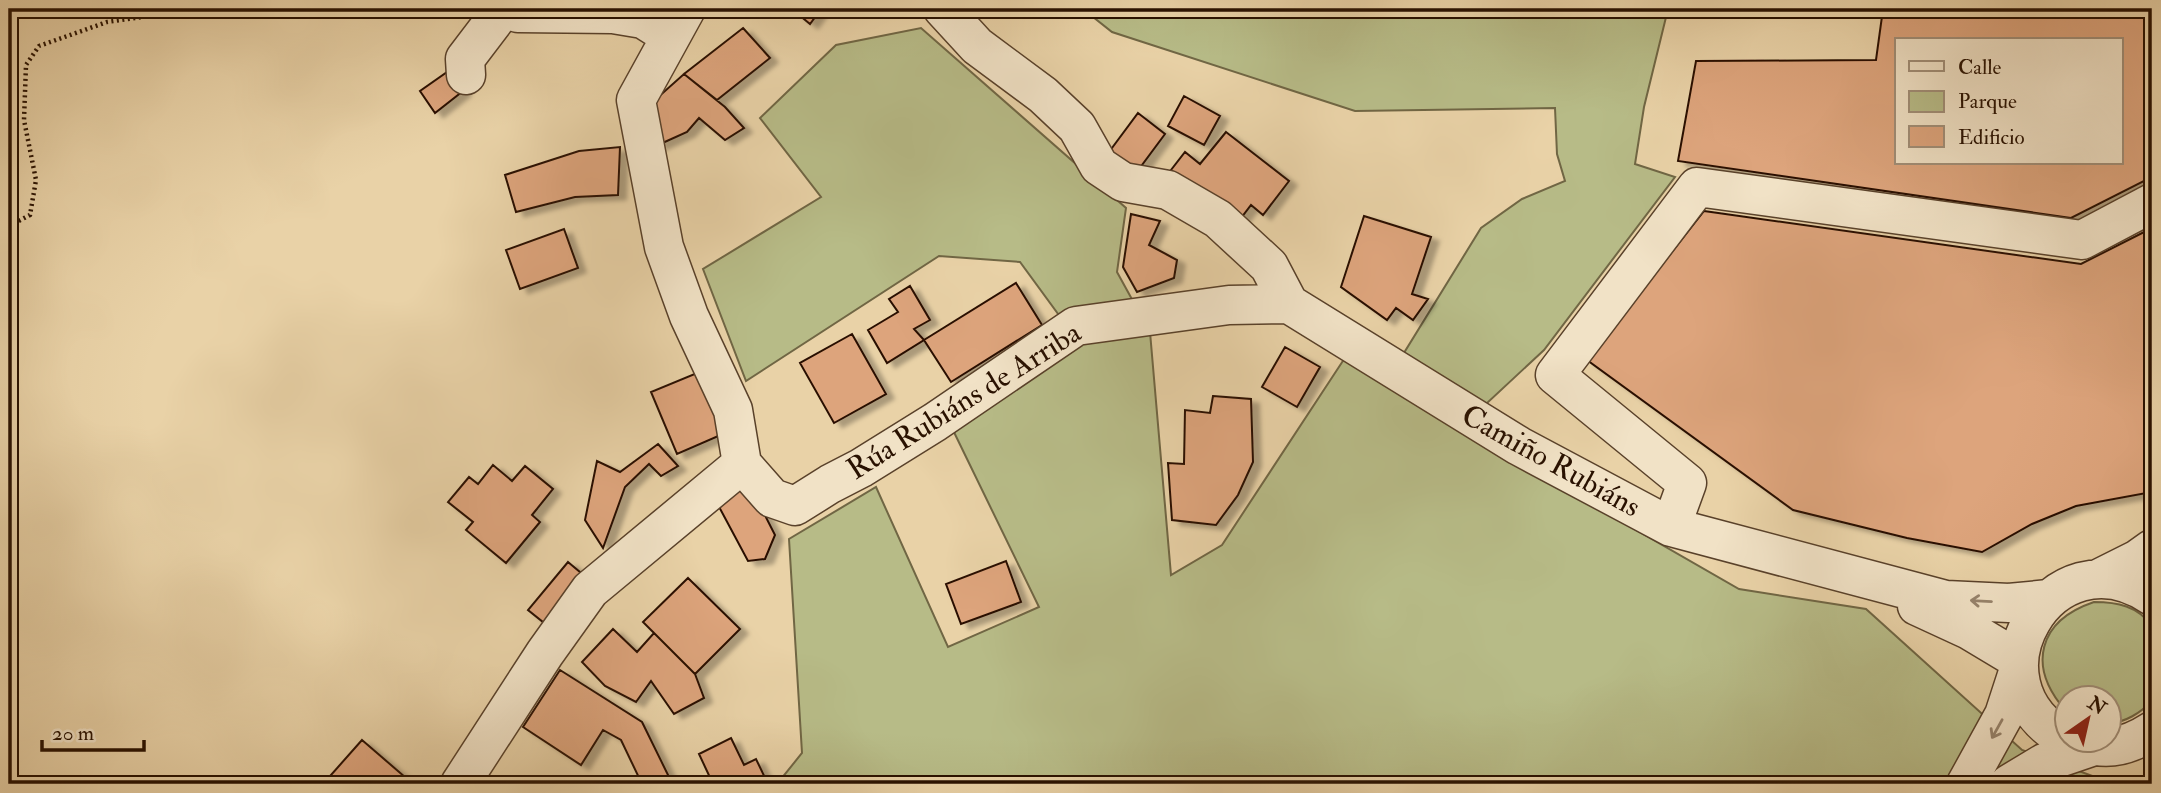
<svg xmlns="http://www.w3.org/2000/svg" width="2161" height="793" font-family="'IM FELL Double Pica',serif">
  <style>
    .green { fill: #b7bb87; stroke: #706644; stroke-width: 2 }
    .building { fill: #dda47c; stroke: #291100; stroke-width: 2; fill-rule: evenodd; filter: url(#shadow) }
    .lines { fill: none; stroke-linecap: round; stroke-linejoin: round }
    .minor-casing { stroke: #59412a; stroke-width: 41 }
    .path { stroke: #291100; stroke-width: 4.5; stroke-dasharray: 2 3.5; stroke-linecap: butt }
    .minor { stroke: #f1e2c6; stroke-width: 38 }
    .oneway { stroke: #97846d }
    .labels { text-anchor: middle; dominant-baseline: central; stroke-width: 5; stroke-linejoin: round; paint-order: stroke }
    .street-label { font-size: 30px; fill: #291100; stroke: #f1e2c6 }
  </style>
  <defs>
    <filter id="shadow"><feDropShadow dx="8" dy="4.5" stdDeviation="2" flood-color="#0004"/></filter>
  </defs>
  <rect width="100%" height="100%" fill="#e9d2a7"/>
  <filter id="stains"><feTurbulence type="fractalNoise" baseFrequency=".00286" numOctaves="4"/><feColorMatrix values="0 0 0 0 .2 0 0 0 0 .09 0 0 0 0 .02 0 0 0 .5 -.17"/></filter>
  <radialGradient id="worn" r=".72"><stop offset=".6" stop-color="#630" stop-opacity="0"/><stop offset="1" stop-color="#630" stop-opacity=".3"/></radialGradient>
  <path class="green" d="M1083,9H1668L1644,107L1635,164L1675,177L1544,350L1472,417L1469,434L1739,589L1866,609L2022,750L2114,784H777L802,753L789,539L876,487L948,647L1039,607L951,426L1080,344L1020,262L939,256L746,381L703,269L821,197L760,118L836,45L921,28L1126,208L1117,272L1150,332L1171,575L1222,545L1354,344L1394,369L1481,228L1522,199L1565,181L1557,154L1555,108L1355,111L1112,32Z
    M2094,602C2117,602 2138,606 2152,626V701C2139,714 2127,721 2109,724L2108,698H2066V711L2065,710C2027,666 2038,621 2094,602Z"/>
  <path class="building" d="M792,9H821L810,24Z
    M1883,9H2152V177L2071,218L1678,161L1696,61L1876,60ZM1897,40H2121V163H1897Z
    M743,28L770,58L717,100L684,74Z
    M450,70L463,91L435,113L420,91Z
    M684,74L725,107L744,128L725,140L699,118L687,132L658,145L647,107Z
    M1184,96L1220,116L1204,145L1168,126Z
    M1138,113L1165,134L1136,173L1109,152Z
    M1226,132L1289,181L1263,215L1251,205L1238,222L1171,170L1185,152L1200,164Z
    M620,147L618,195L575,197L516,212L505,175L579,151Z
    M1704,211L2081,264L2152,228V492L2076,506L2032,524L1982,552L1907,538L1793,510L1587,360Z
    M1131,214L1160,221L1149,245L1177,260L1174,278L1137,292L1123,267Z
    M1364,216L1431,237L1412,294L1428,299L1413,320L1396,308L1387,320L1341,287Z
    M564,229L578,268L520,289L506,250Z
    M1016,283L1042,325L951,382L924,340Z
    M910,286L930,320L914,329L924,340L887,363L868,330L898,312L889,299Z
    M852,334L886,394L834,423L800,363Z
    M1285,347L1320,367L1297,407L1262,387Z
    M697,373L723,434L677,454L651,392Z
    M1213,396L1251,399L1253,462L1238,495L1216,525L1172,520L1168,463L1184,464L1185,410L1210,413Z
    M658,444L678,466L661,476L649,464L625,487L603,548L585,520L597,461L620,472Z
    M493,465L512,481L525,466L553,489L532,515L540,522L506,563L466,530L473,522L448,502L469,477L478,484Z
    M747,480L775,535L765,559L748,561L717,503Z
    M1006,561L1021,602L961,624L946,584Z
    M568,562L587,578L548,626L528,610Z
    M688,578L740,629L695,674L643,622Z
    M613,629L637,652L654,633L695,674L704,698L674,714L651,681L636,702L605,686L582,662Z
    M560,670L642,722L669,777L653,784H642L621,740L603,730L581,765L523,727Z
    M731,738L744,765L756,759L768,784H713L699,754Z
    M362,740L413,784H323Z
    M550,777L554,784H537Z"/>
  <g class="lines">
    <g class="minor-casing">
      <path id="minor" d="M505,9L518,13L613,14L643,19L670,36
        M466,75L465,59L503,9
        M1289,304L1519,446L1671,527L1946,600L2009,603L2049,599
        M742,464L772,498L795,506L830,484L861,468L935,422L1076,326L1229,305L1289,304L1269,266L1218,219L1168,190L1123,182L1099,166L1077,127L1043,95L977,46L943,9
        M1671,527L1687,483L1555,375L1697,187L2082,240L2152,203
        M2098,579L2138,559L2152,549
        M1917,606L1969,630L2019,660
        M2066,739C1961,683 2051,528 2152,596
        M2071,740C2103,751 2124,749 2152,731
        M460,784L545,653L590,590L742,464L733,410L689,316L664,247L636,100L686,9
        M1966,784L2004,715L2019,669
        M2009,784L2044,763L2091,747"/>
    </g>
    <path class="path" d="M9,226L30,215L36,180L24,120L26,65L39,46L107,22L156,15"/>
    <use href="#minor" class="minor"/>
  </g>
  <defs><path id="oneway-shaft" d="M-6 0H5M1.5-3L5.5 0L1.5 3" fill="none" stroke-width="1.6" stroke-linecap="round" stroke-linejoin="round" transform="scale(1.75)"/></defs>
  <g class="oneway">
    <use href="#oneway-shaft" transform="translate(1981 601) rotate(-177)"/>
    <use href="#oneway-shaft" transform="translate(1997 729) rotate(119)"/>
  </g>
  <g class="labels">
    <g class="street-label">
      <text transform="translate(964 401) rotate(-32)">Rúa Rubiáns de Arriba</text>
      <text transform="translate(1551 461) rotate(29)">Camiño Rubiáns</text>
    </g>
  </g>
  <rect width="2161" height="793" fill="none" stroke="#e9d2a7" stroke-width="35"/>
  <rect x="10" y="10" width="2140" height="772" fill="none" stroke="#291100" stroke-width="3.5"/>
  <rect x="18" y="18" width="2126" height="758" fill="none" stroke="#291100" stroke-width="2"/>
  <rect x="1895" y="38" width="228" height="126" fill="#f1e2c6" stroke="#a18e77" stroke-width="2"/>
  <rect x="1909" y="61" width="35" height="10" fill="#f1e2c6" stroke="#a18e77" stroke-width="2"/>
  <text x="1958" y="74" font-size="21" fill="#291100">Calle</text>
  <rect x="1909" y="91" width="35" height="21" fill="#b7bb87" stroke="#a18e77" stroke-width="2"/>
  <text x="1958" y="108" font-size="21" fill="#291100">Parque</text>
  <rect x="1909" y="126" width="35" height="21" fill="#dda47c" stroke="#a18e77" stroke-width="2"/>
  <text x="1958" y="144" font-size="21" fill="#291100">Edificio</text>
  <g transform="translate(2088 719) rotate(34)"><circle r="33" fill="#f1e2c6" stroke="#a18e77" stroke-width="2"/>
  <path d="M0-5L12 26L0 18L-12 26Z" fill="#8f2418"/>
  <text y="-10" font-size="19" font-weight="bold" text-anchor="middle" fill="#291100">N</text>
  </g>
  <path d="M42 740v10h102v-10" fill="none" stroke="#291100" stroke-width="3.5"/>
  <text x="52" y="740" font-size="21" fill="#291100" stroke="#f1e2c6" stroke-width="5" paint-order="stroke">20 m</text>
  <rect width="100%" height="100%" filter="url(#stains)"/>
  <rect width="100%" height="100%" fill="url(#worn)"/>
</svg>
